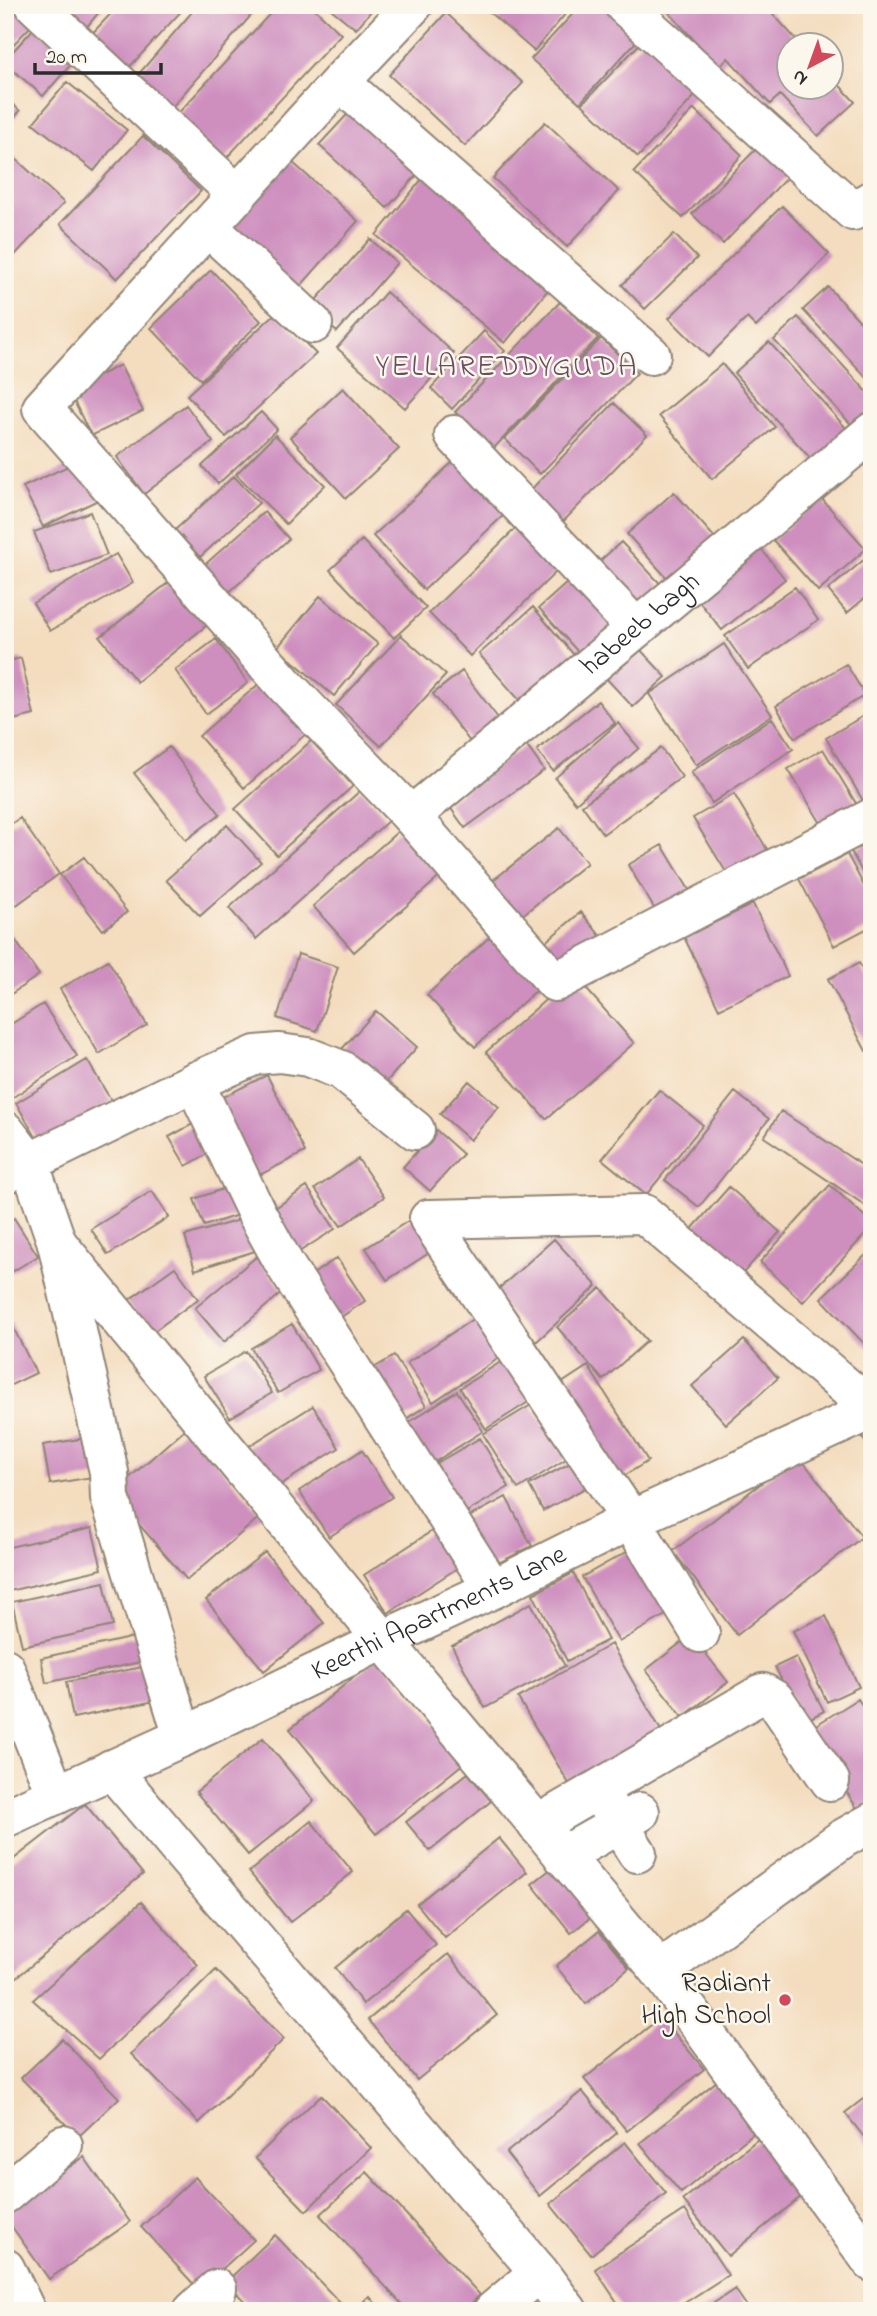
<svg xmlns="http://www.w3.org/2000/svg" width="877" height="2316" font-family="'Indie Flower',sans-serif">
  <style>
    .building { fill: #ce8fbf }
    .lines { fill: none; stroke-linecap: round; stroke-linejoin: round }
    .street-casing { stroke: #908475; stroke-width: 42 }
    .street { stroke: #fff; stroke-width: 38 }
    .poi-dot { fill: #d1495b; stroke: #fbf7ec; stroke-width: 2.5 }
    .labels { text-anchor: middle; dominant-baseline: central; stroke-width: 5; stroke-linejoin: round; paint-order: stroke }
    .street-label { font-size: 28px; fill: #2b2b2b; stroke: #fbf7ec }
    .poi-label { font-size: 28px; fill: #2b2b2b; stroke: #fbf7ec; text-anchor: end }
    .neighbourhood-label { font-size: 30px; letter-spacing: 2px; fill: #644e5f; stroke: #fbf7ec }
  </style>
  <rect width="100%" height="100%" fill="#fbf7ec"/>
  <filter id="ink" filterUnits="userSpaceOnUse"><feTurbulence type="fractalNoise" baseFrequency=".0143" numOctaves="2"/><feDisplacementMap in="SourceGraphic" scale="14" xChannelSelector="R" yChannelSelector="G"/><feConvolveMatrix kernelMatrix="1 2 1 2 8 2 1 2 1" color-interpolation-filters="sRGB"/></filter>
  <filter id="wash" filterUnits="userSpaceOnUse"><feTurbulence type="fractalNoise" baseFrequency=".00686" numOctaves="4" result="noise"/><feDisplacementMap in="SourceGraphic" scale="28" xChannelSelector="R" yChannelSelector="G"/><feGaussianBlur stdDeviation="1.57" result="paint"/><feColorMatrix in="noise" values="0 0 0 0 0 0 0 0 0 0 0 0 0 0 0 0 0 1.4 0 .05"/><feComposite in="paint" operator="in"/></filter>
  <g filter="url(#wash)">
    <rect width="100%" height="100%" fill="#f4ddbf"/>
    <g id="blocks">
      <path class="building" d="M5,5H12L32,25L5,53Z
        M46,5H105L80,35Z
        M119,5H187L122,75L85,41Z
        M198,5H260L166,114L131,83Z
        M278,5H311L341,34L220,165L171,121Z
        M326,5H376L356,29Z
        M481,5H573L534,51Z
        M581,5H616L645,32L580,103L531,59Z
        M662,5H765L802,46H790V88H832V77L855,102L818,136L780,95L770,104L728,58L719,67Z
        M446,13L523,83L465,146L389,75Z
        M35,27L74,61L43,96L5,63V60Z
        M651,32L706,84L638,157L582,104Z
        M67,82L127,130L94,171L33,123Z
        M5,97L20,111L5,128Z
        M357,104L425,166L387,208L319,145Z
        M694,109L742,155L683,218L634,172Z
        M545,122L619,191L567,247L493,178Z
        M143,136L201,191L117,279L60,224Z
        M762,143L792,172L723,244L692,214Z
        M5,149L64,203L13,257L5,249Z
        M291,161L358,221L298,289L230,228Z
        M427,173L556,280L505,343L376,235Z
        M782,206L829,254L756,327L747,318L708,357L669,318Z
        M674,234L697,258L645,309L622,285Z
        M370,239L397,263L337,332L309,308Z
        M211,270L261,321L201,380L151,328Z
        M828,287L872,334V383L803,310Z
        M386,292L454,353L405,408L337,348Z
        M560,302L598,338L493,449L455,412Z
        M276,313L316,354L226,437L187,395Z
        M798,317L872,397V421L859,433L774,340Z
        M484,331L505,351L452,409L431,388Z
        M601,338L637,373L540,474L505,439Z
        M769,342L854,437L819,468L734,373Z
        M722,364L775,427L712,479L659,416Z
        M120,365L143,411L91,436L69,391Z
        M343,388L399,449L346,498L290,437Z
        M614,403L647,435L556,529L523,498Z
        M186,405L213,442L144,494L117,457Z
        M261,412L277,429L218,484L202,466Z
        M275,435L325,485L286,524L236,474Z
        M83,459L102,498L43,527L23,487Z
        M456,459L506,513L424,590L373,536Z
        M234,476L259,503L200,557L175,530Z
        M674,492L723,547L677,589L627,534Z
        M821,498L866,549L818,591L773,540Z
        M90,512L107,555L51,575L34,532Z
        M264,512L289,539L226,595L201,568Z
        M517,527L558,570L470,656L429,613Z
        M362,540L426,608L394,638L330,570Z
        M754,540L785,579L722,630L690,590Z
        M621,542L668,592L640,619L592,568Z
        M872,553V592L847,613L828,590Z
        M116,554L133,583L50,631L33,603Z
        M577,574L624,628L586,661L539,608Z
        M173,579L208,624L137,682L100,637Z
        M795,587L818,620L748,669L725,636Z
        M320,596L378,644L334,696L277,648Z
        M533,607L574,655L521,702L479,654Z
        M401,635L446,675L381,746L336,705Z
        M216,639L248,683L206,714L175,670Z
        M724,644L772,715L696,765L649,694Z
        M637,646L666,677L633,707L604,676Z
        M21,658L34,715L5,722V662Z
        M846,664L865,695L795,738L776,706Z
        M462,671L504,726L475,748L433,694Z
        M261,682L306,734L244,788L199,736Z
        M598,701L615,723L553,771L537,750Z
        M870,712L872,807L868,809L826,738Z
        M772,718L793,749L712,803L691,772Z
        M618,723L639,748L576,803L555,778Z
        M312,740L353,786L277,855L235,809Z
        M526,745L544,770L465,828L447,803Z
        M169,747L220,814L186,840L134,773Z
        M661,748L682,777L603,834L582,805Z
        M823,749L860,810L825,830L788,769Z
        M361,790L388,821L256,939L229,908Z
        M734,794L774,861L734,885L693,818Z
        M20,818L59,874L15,906L5,892V828Z
        M411,820L452,866L354,952L313,906Z
        M227,825L261,862L200,916L166,880Z
        M559,828L587,863L515,921L486,886Z
        M872,841V891L851,851Z
        M662,845L691,893L657,913L628,865Z
        M847,854L872,901V926L834,946L799,879Z
        M84,857L127,912L103,930L60,875Z
        M753,904L788,976L719,1009L684,937Z
        M581,912L602,938L558,974L537,949Z
        M5,925L39,975L5,998Z
        M499,928L547,980L475,1047L427,995Z
        M298,954L338,967L317,1031L277,1018Z
        M108,960L147,1025L99,1054L60,989Z
        M859,963L872,986V1048L866,1051L828,979Z
        M574,975L634,1043L546,1119L486,1052Z
        M43,1004L77,1056L7,1101L5,1098V1028Z
        M376,1011L417,1047L382,1087L341,1050Z
        M87,1060L112,1102L40,1144L16,1103Z
        M267,1075L305,1152L248,1181L209,1104Z
        M469,1081L499,1107L470,1140L440,1114Z
        M659,1090L703,1125L646,1195L602,1159Z
        M735,1092L769,1119L699,1207L665,1180Z
        M781,1111L872,1172V1210L764,1137Z
        M207,1116L223,1145L186,1166L169,1137Z
        M436,1130L463,1154L430,1191L403,1167Z
        M358,1159L384,1197L341,1226L315,1189Z
        M240,1183L250,1211L204,1226L194,1199Z
        M830,1185L872,1223V1227L803,1302L760,1262Z
        M307,1187L335,1229L288,1259L260,1218Z
        M729,1187L780,1232L743,1273L692,1229Z
        M152,1191L169,1217L108,1255L91,1229Z
        M419,1214L440,1246L387,1280L366,1248Z
        M14,1218L38,1256L5,1276V1223Z
        M246,1218L255,1251L195,1270L185,1236Z
        M554,1239L597,1286L536,1342L493,1294Z
        M872,1249V1352L821,1298Z
        M256,1257L284,1291L224,1342L195,1308Z
        M337,1258L365,1301L329,1325L301,1282Z
        M175,1267L198,1299L150,1334L126,1302Z
        M601,1288L647,1341L603,1380L557,1327Z
        M5,1311L36,1373L5,1388Z
        M473,1319L499,1358L433,1402L407,1363Z
        M292,1324L319,1370L278,1393L251,1348Z
        M744,1340L778,1378L726,1424L692,1386Z
        M246,1351L272,1393L230,1418L204,1376Z
        M394,1356L426,1406L395,1426L362,1375Z
        M504,1360L530,1401L486,1429L460,1388Z
        M588,1366L648,1461L619,1479L559,1385Z
        M457,1391L483,1431L425,1468L400,1428Z
        M531,1405L566,1459L518,1489L483,1434Z
        M313,1406L339,1448L272,1490L246,1448Z
        M872,1423V1457L859,1429Z
        M186,1428L262,1515L187,1580L112,1493Z
        M98,1436L105,1475L50,1484L43,1445Z
        M480,1438L509,1487L458,1517L428,1468Z
        M362,1450L392,1497L329,1537L299,1491Z
        M798,1455L862,1537L737,1635L673,1551Z
        M572,1462L587,1487L543,1511L529,1485Z
        M506,1497L532,1546L487,1569L461,1521Z
        M92,1528L102,1569L9,1591L5,1573V1548Z
        M435,1529L459,1567L388,1613L364,1575Z
        M639,1545L676,1609L619,1642L582,1577Z
        M265,1552L324,1623L264,1671L206,1600Z
        M573,1573L608,1640L567,1661L533,1594Z
        M104,1582L113,1626L22,1646L12,1602Z
        M531,1603L565,1666L485,1708L452,1646Z
        M826,1616L859,1687L827,1702L793,1631Z
        M143,1635L149,1660L46,1683L41,1658Z
        M691,1635L728,1682L683,1717L646,1670Z
        M611,1644L663,1734L571,1787L518,1698Z
        M379,1657L465,1762L376,1834L290,1729Z
        M796,1657L824,1711L803,1722L775,1667Z
        M148,1666L155,1701L73,1718L66,1682Z
        M858,1699L872,1720V1801L858,1810L808,1730Z
        M263,1738L314,1801L248,1855L196,1792Z
        M468,1773L491,1801L430,1851L406,1822Z
        M85,1804L143,1874L5,1987V1866Z
        M311,1821L353,1872L290,1922L249,1872Z
        M499,1838L527,1872L445,1938L417,1904Z
        M561,1861L601,1909L571,1933L532,1884Z
        M141,1902L198,1965L99,2059L33,2000Z
        M406,1909L436,1945L363,2004L335,1968Z
        M599,1931L629,1968L586,2004L556,1966Z
        M448,1954L497,2015L417,2080L368,2020Z
        M216,1970L284,2039L199,2123L131,2054Z
        M661,2017L704,2069L627,2131L584,2079Z
        M62,2039L119,2098L78,2137L21,2078Z
        M717,2081L757,2130L681,2193L640,2143Z
        M582,2091L617,2133L540,2196L506,2153Z
        M872,2092V2147L845,2113Z
        M321,2095L371,2148L306,2211L255,2158Z
        M758,2139L803,2195L728,2256L683,2200Z
        M625,2142L666,2193L591,2255L550,2204Z
        M84,2157L130,2222L49,2279L5,2217V2211Z
        M367,2172L480,2295L463,2311H408L320,2215Z
        M195,2177L254,2240L199,2290L141,2227Z
        M685,2210L728,2275L672,2311H623L595,2269Z
        M275,2235L345,2308L342,2311H254L226,2282Z
        M735,2289L750,2311H702Z
        M369,2296L382,2311H354Z"/>
    </g>
  </g>
  <g filter="url(#ink)">
    <use href="#blocks" fill-opacity="0" stroke="#908475" stroke-width="2"/>
    <g class="lines">
      <g class="street-casing">
        <g id="street">
          <path d="M35,5L238,195"/>
          <path d="M413,5L340,82L42,408L286,686L411,816L555,982L872,818"/>
          <path d="M624,5L853,211L872,200"/>
          <path d="M340,82L651,355"/>
          <path d="M208,227L313,324"/>
          <path d="M454,435L636,628"/>
          <path id="s1" d="M411,816L872,432"/>
          <path d="M194,1082L257,1214L285,1265L493,1589"/>
          <path d="M5,1131L29,1162L57,1243L109,1472L110,1498L183,1737"/>
          <path d="M6,1174L194,1082L256,1055L279,1053L308,1057L341,1070L415,1130"/>
          <path d="M429,1219L644,1214L872,1409"/>
          <path d="M429,1219L631,1520L700,1633"/>
          <path d="M57,1243L383,1640L660,1971L872,2262"/>
          <path d="M5,1668L56,1795"/>
          <path d="M111,1769L539,2272L568,2311"/>
          <path d="M605,1802L637,1853"/>
          <path id="s2" d="M5,1818L183,1737L383,1640L493,1589L631,1520L872,1410"/>
          <path d="M537,1825L763,1693L775,1700L830,1781"/>
          <path d="M563,1856L640,1812"/>
          <path d="M660,1971L842,1839L872,1822"/>
          <path d="M5,2194L63,2145"/>
          <path d="M5,2268L26,2311"/>
          <path d="M193,2311L217,2289"/>
          <path d="M493,2311L539,2272"/>
        </g>
      </g>
      <use href="#street" class="street"/>
    </g>
  </g>
  <circle class="poi-dot" cx="785" cy="2000" r="7"/>
  <g class="labels">
    <g class="street-label">
      <text stroke="none"><textPath href="#s1" startOffset="299">habeeb bagh</textPath></text>
      <text stroke="none"><textPath href="#s2" startOffset="480">Keerthi Apartments Lane</textPath></text>
    </g>
    <g class="poi-label">
      <text x="771" y="1984">Radiant<tspan x="771" dy="32">High School</tspan></text>
    </g>
    <g class="neighbourhood-label">
      <text x="507" y="368">YELLAREDDYGUDA</text>
    </g>
  </g>
  <rect width="877" height="2316" fill="none" stroke="#fbf7ec" stroke-width="28"/>
  <g transform="translate(810 66) rotate(221)"><circle r="33" fill="#fbf7ec" stroke="#a8a59f" stroke-width="2"/>
  <path d="M0-5L12 26L0 18L-12 26Z" fill="#d1495b"/>
  <text y="-10" font-size="19" font-weight="bold" text-anchor="middle" fill="#2b2b2b">N</text>
  </g>
  <path d="M35 63v10h126v-10" fill="none" stroke="#2b2b2b" stroke-width="3.5"/>
  <text x="46" y="63" font-size="21" fill="#2b2b2b" stroke="#fbf7ec" stroke-width="5" paint-order="stroke">20 m</text>
</svg>
